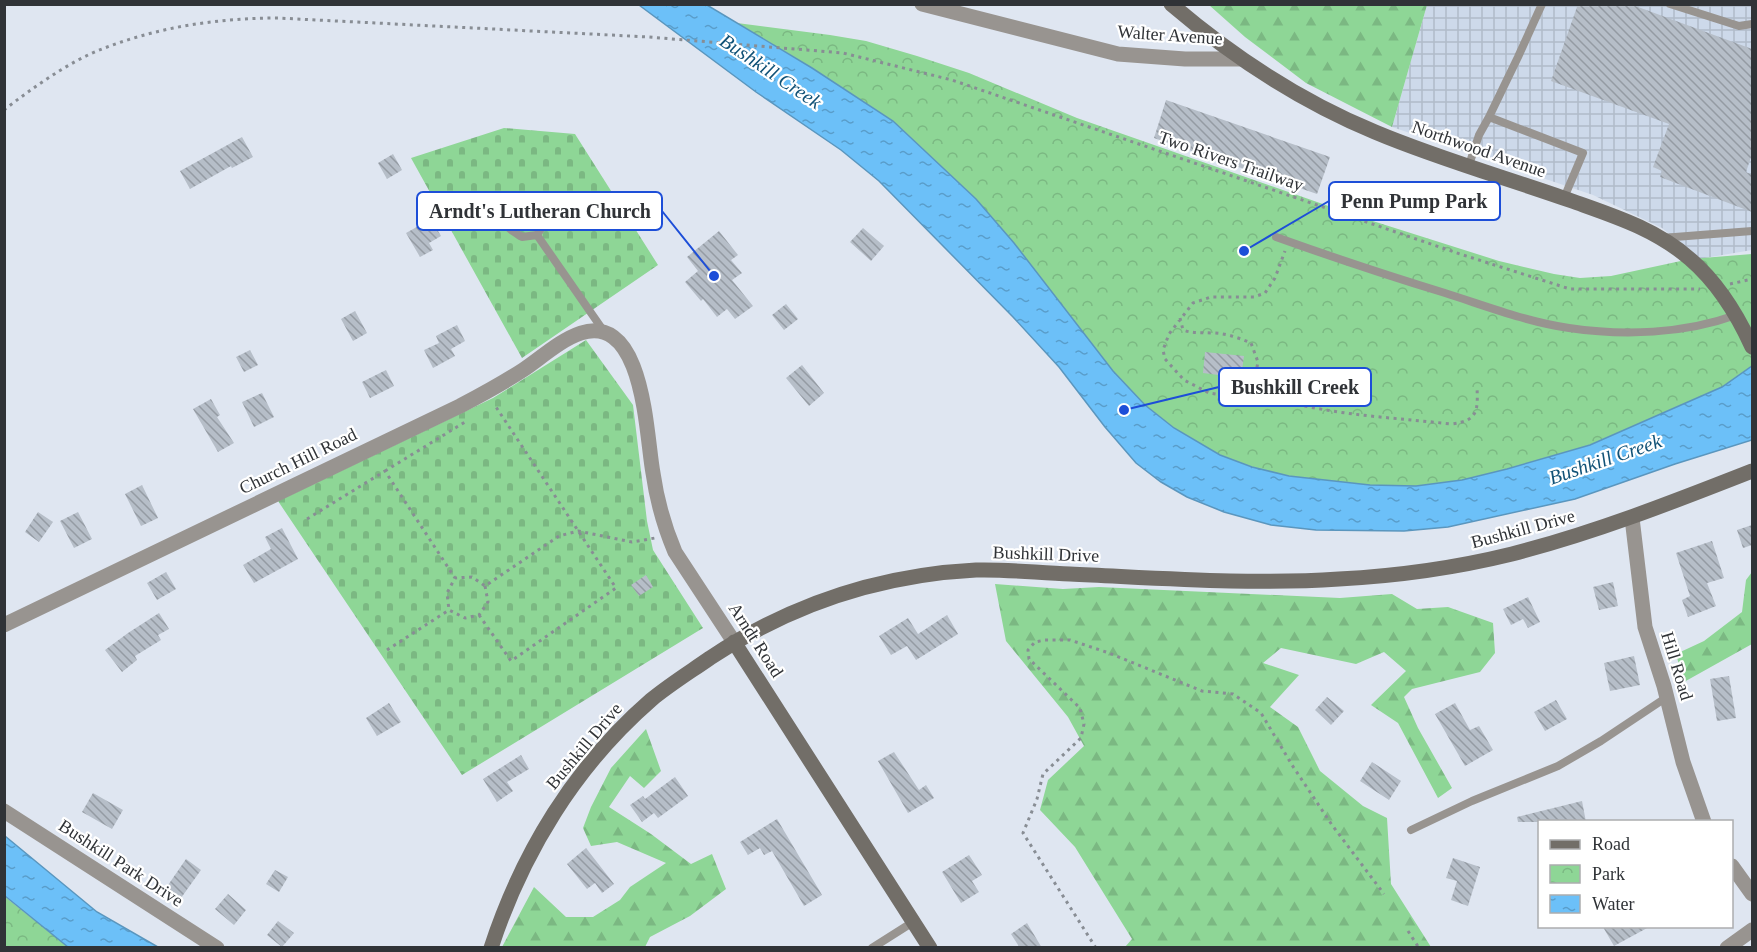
<svg xmlns="http://www.w3.org/2000/svg" width="1757" height="952" font-family="Georgia,serif">
  <style>
    .industrial { fill: url(#industrial-grid) }
    .forest { fill: url(#forest-firs) }
    .cemetery { fill: url(#cemetery-stones) }
    .park { fill: url(#park-crowns) }
    .water { fill: url(#water-ripples); stroke: #5a96be; stroke-width: 1.5 }
    .building { fill: url(#building-back-hatch) }
    .lines { fill: none; stroke-linecap: round; stroke-linejoin: round }
    .path { stroke: #888d94; stroke-width: 3; stroke-dasharray: 3 4.5; stroke-linecap: butt }
    .lane { stroke: #989490; stroke-width: 8 }
    .street { stroke: #989490; stroke-width: 15 }
    .secondary { stroke: #726e68; stroke-width: 15 }
    .labels { text-anchor: middle; dominant-baseline: central; stroke-width: 4.5; stroke-linejoin: round; paint-order: stroke }
    .street-label { font-size: 18px; fill: #303337; stroke: #fff }
    .water-label { font-size: 20px; font-style: italic; fill: #115277; stroke: #fff }
    .leader { fill: none; stroke: #1d4ed8; stroke-width: 2 }
    .callout-dot { fill: #1d4ed8; stroke: #fff; stroke-width: 2 }
    .callout { fill: #fff; stroke: #1d4ed8; stroke-width: 2 }
    .callout-label { font-size: 20px; text-anchor: middle; font-weight: bold; fill: #303337 }
  </style>
  <defs>
    <pattern id="industrial-grid" width="8" height="8" patternUnits="userSpaceOnUse" patternTransform="scale(1.5)"><rect width="8" height="8" fill="#cdd9ea"/><path d="M0 4h8M4 0v8" fill="none" stroke="#b0bbc9"/></pattern>
    <pattern id="forest-firs" width="22" height="20" patternUnits="userSpaceOnUse" patternTransform="scale(1.5)"><rect width="22" height="20" fill="#8ed696"/><path d="M5 1l3.5 6h-7zM16 11l3.5 6h-7z" fill="#7bb882"/></pattern>
    <pattern id="cemetery-stones" width="16" height="16" patternUnits="userSpaceOnUse" patternTransform="scale(1.5)"><rect width="16" height="16" fill="#8ed696"/><path d="M2 7V4a2 2 0 0 1 4 0v3zM10 15v-3a2 2 0 0 1 4 0v3z" fill="#7bb882"/></pattern>
    <pattern id="park-crowns" width="20" height="18" patternUnits="userSpaceOnUse" patternTransform="scale(1.5)"><rect width="20" height="18" fill="#8ed696"/><path d="M2 6a3 3 0 1 1 6 0M12 15a3 3 0 1 1 6 0" fill="none" stroke="#7bb882"/></pattern>
    <pattern id="water-ripples" width="26" height="14" patternUnits="userSpaceOnUse" patternTransform="scale(1.5)"><rect width="26" height="14" fill="#6cc0f8"/><path d="M2 4q2-2 4 0t4 0M15 11q2-2 4 0t4 0" fill="none" stroke="#599dca"/></pattern>
    <pattern id="building-back-hatch" width="6" height="6" patternUnits="userSpaceOnUse" patternTransform="scale(1.5)"><rect width="6" height="6" fill="#b6bec8"/><path d="M-1 5l2 2M0 0l6 6M5-1l2 2" fill="none" stroke="#949ba3"/></pattern>
  </defs>
  <rect width="100%" height="100%" fill="#dfe6f1"/>
  <path class="industrial" d="M1427,5H1752V250L1699,259L1662,228L1593,195L1392,127Z"/>
  <path class="forest" d="M1209,5H1427L1392,127L1306,83L1245,37Z
    M1752,572V644L1684,682L1676,654L1704,641L1742,612L1746,580Z
    M995,584L1063,589L1099,587L1340,598L1392,594L1417,609L1448,607L1493,623L1495,653L1480,672L1412,689L1404,697L1418,728L1452,788L1438,798L1398,723L1371,705L1406,671L1384,652L1356,664L1281,648L1263,663L1299,675L1270,707L1298,727L1320,771L1363,806L1387,818L1391,884L1431,947H1125L1132,939L1075,847L1040,810L1048,780L1084,746L1068,717L1006,641Z
    M646,729L661,771L644,788L630,776L609,807L651,834L691,864L712,854L726,889L690,916L650,937L645,947H502L534,887L566,917H593L620,900L630,887L666,863L617,842L591,846L583,828L591,807L611,768Z"/>
  <path class="cemetery" d="M504,128L575,134L658,265L522,358L411,158Z
    M586,340L633,405L647,521L653,550L703,628L462,775L278,501L493,398Z"/>
  <path class="park" d="M737,23L830,35L866,41L917,56L969,73L1077,118L1357,216L1499,261L1554,274L1580,278L1611,276L1690,259L1752,254V366L1722,387L1590,445L1507,469L1462,480L1416,486L1370,485L1289,476L1252,467L1220,455L1174,428L1145,405L1113,371L1014,243L976,199L893,121L812,68Z
    M4,896L68,947H5Z"/>
  <path class="water" d="M639,5H707L812,68L893,121L976,199L1014,243L1113,371L1145,405L1174,428L1220,455L1252,467L1289,476L1370,485L1416,486L1462,480L1507,469L1590,445L1722,387L1752,366V440L1675,464L1575,499L1448,527L1404,531L1316,530L1271,525L1224,512L1187,497L1161,482L1136,463L1105,427L1059,367L1013,317L879,181L841,150L756,92Z
    M5,836L97,912L158,947H68L5,896Z"/>
  <path class="building" d="M1578,4H1630L1752,49V154L1746,172L1752,175V212L1660,177L1662,171L1653,167L1669,124L1551,81Z
    M1166,100L1330,157L1317,194L1154,138Z
    M242,137L253,157L232,168L231,166L190,189L180,171Z
    M393,154L402,170L387,179L378,163Z
    M431,219L441,236L429,243L433,250L420,257L406,233Z
    M863,228L884,246L871,261L850,242Z
    M719,231L738,255L731,260L742,273L732,280L753,306L735,319L727,309L717,317L703,299L701,301L685,282L698,271L687,257Z
    M786,304L798,319L784,330L772,315Z
    M355,311L367,333L353,341L341,319Z
    M457,325L465,341L451,349L455,356L433,368L424,350L439,343L436,336Z
    M250,350L258,365L244,372L236,357Z
    M1205,352L1244,356L1241,378L1203,373Z
    M802,365L824,393L809,406L786,378Z
    M386,370L394,386L370,398L362,382Z
    M262,393L274,417L254,427L242,402Z
    M211,399L220,415L217,417L234,443L218,452L193,409Z
    M142,485L158,518L141,526L125,494Z
    M38,512L53,522L39,542L25,532Z
    M78,512L92,539L74,548L60,521Z
    M1752,525V545L1743,548L1737,530Z
    M282,528L298,559L254,583L243,565L271,549L265,537Z
    M1712,541L1724,578L1707,583L1716,606L1688,617L1682,600L1690,596L1676,553Z
    M166,572L176,589L157,600L147,583Z
    M646,575L653,587L639,596L631,585Z
    M1613,582L1618,606L1599,610L1593,587Z
    M1528,597L1540,622L1528,628L1523,619L1511,625L1503,609Z
    M159,613L169,629L158,635L161,640L135,656L137,660L122,672L105,650L128,633Z
    M947,615L958,634L916,660L907,646L891,655L879,636L908,618L918,634Z
    M1634,656L1640,685L1610,691L1604,663Z
    M1729,676L1736,718L1717,721L1710,679Z
    M1327,697L1344,711L1331,725L1315,710Z
    M1556,700L1567,719L1545,731L1534,712Z
    M389,703L401,722L377,736L366,718Z
    M1455,703L1470,730L1479,726L1493,750L1465,766L1435,714Z
    M894,752L919,790L926,785L934,798L908,813L878,761Z
    M521,755L529,769L507,782L513,791L497,802L483,779Z
    M1372,762L1401,781L1389,800L1360,781Z
    M675,777L688,796L658,818L654,813L642,822L630,805L643,796L645,799Z
    M93,793L123,810L112,829L82,812Z
    M1582,801L1586,822H1518L1517,817Z
    M777,819L822,895L804,906L772,851L764,855L760,848L748,855L740,842Z
    M586,848L614,884L602,893L595,883L587,889L567,864Z
    M969,855L982,875L972,881L979,892L961,903L942,872Z
    M1453,858L1480,867L1468,906L1451,900L1457,881L1446,878Z
    M186,859L201,870L181,898L166,888Z
    M275,870L288,877L279,892L266,884Z
    M228,894L246,910L234,925L215,909Z
    M278,921L294,933L282,947L267,935Z
    M1027,923L1042,948H1020L1011,934Z
    M1603,927H1649L1614,946Z"/>
  <g class="lines">
    <path class="path" d="M4,110C31,89 70,61 102,49C158,27 218,18 278,18L649,37L843,53L952,80L1460,254L1570,289H1700
      M1730,284L1752,279
      M1180,318L1183,330C1194,334 1201,332 1212,333C1226,333 1239,338 1251,343L1258,362L1255,377L1247,389L1228,396L1209,393L1184,380L1165,359L1163,350L1169,334L1193,303L1211,297H1254L1265,293L1275,278L1285,251
      M1247,389C1314,415 1380,416 1451,424C1478,421 1478,411 1477,387
      M385,471L465,422
      M307,519L385,471L455,578
      M485,586L488,602L479,615L465,618L449,610L447,593L455,578L472,577L485,586L559,536L578,531L632,542L655,538
      M479,615L511,661L616,588L494,404
      M387,650L449,610
      M1408,931L1419,948
      M1096,948L1023,833L1037,799L1043,774L1081,738L1084,724L1080,708L1029,659L1028,650L1035,642L1045,640H1070L1109,653L1202,691L1233,694L1261,713L1292,765L1332,825L1384,894"/>
    <path class="lane" d="M1670,4L1739,26L1752,24
      M1489,117L1518,57L1542,4
      M1469,165L1479,135L1489,117L1583,153L1564,198
      M537,235L522,237C519,235 513,232 510,229C497,212 513,198 530,196C548,207 550,217 537,235L605,333
      M1276,237C1332,257 1389,276 1445,293C1486,306 1527,322 1569,328C1623,336 1684,334 1736,315
      M1662,238L1752,231
      M1411,830L1472,801L1558,766L1601,741L1667,697
      M872,948L913,922"/>
    <path class="street" d="M922,4L1118,54L1185,59H1240
      M1632,518L1645,627L1664,686L1683,762L1704,822
      M4,625L460,406C481,395 503,383 523,370C541,358 560,340 581,333C645,313 646,437 653,473C657,501 664,526 675,552L734,642
      M4,811L217,948
      M1732,866L1752,894
      M1727,948L1752,930"/>
    <path class="secondary" d="M1171,4C1233,57 1300,101 1375,132C1439,159 1507,178 1572,201C1614,216 1656,229 1690,259C1718,283 1737,314 1752,347
      M734,642L930,948
      M491,948C522,853 575,766 651,700C669,685 690,672 710,658C791,604 878,575 976,570C1007,569 1039,573 1070,574C1160,578 1250,585 1339,579C1397,576 1455,568 1512,554C1594,533 1673,502 1752,471"/>
  </g>
  <g class="labels">
    <g class="street-label">
      <text transform="translate(1170 35) rotate(4)">Walter Avenue</text>
      <text transform="translate(1479 149) rotate(19)">Northwood Avenue</text>
      <text transform="translate(1231 161) rotate(19)">Two Rivers Trailway</text>
      <text transform="translate(298 461) rotate(-26)">Church Hill Road</text>
      <text transform="translate(1523 529) rotate(-15)">Bushkill Drive</text>
      <text transform="translate(1046 554) rotate(2)">Bushkill Drive</text>
      <text transform="translate(756 640) rotate(57)">Arndt Road</text>
      <text transform="translate(1677 666) rotate(73)">Hill Road</text>
      <text transform="translate(584 746) rotate(-50)">Bushkill Drive</text>
      <text transform="translate(121 863) rotate(33)">Bushkill Park Drive</text>
    </g>
    <g class="water-label">
      <text transform="translate(771 71) rotate(34)">Bushkill Creek</text>
      <text transform="translate(1605 459) rotate(-19)">Bushkill Creek</text>
    </g>
  </g>
  <path class="leader" d="M1244 251L1329 201M714 276L662 211M1124 410L1219 387"/>
  <g class="callout-dot">
    <circle cx="1244" cy="251" r="6"/>
    <circle cx="714" cy="276" r="6"/>
    <circle cx="1124" cy="410" r="6"/>
  </g>
  <g class="callout">
    <rect x="1329" y="182" width="171" height="38" rx="6"/>
    <rect x="417" y="192" width="245" height="38" rx="6"/>
    <rect x="1219" y="368" width="152" height="38" rx="6"/>
  </g>
  <g class="callout-label">
    <text x="1414" y="208">Penn Pump Park</text>
    <text x="540" y="218">Arndt's Lutheran Church</text>
    <text x="1295" y="394">Bushkill Creek</text>
  </g>
  <rect width="1757" height="952" fill="none" stroke="#303337" stroke-width="12"/>
  <rect x="1538" y="820" width="195" height="108" fill="#ffffff" stroke="#acadaf" stroke-width="1.5"/>
  <rect x="1550" y="840" width="30" height="9" fill="#726e68" stroke="#acadaf" stroke-width="1.5"/>
  <text x="1592" y="850" font-size="18" fill="#303337">Road</text>
  <rect x="1550" y="865" width="30" height="18" fill="url(#park-crowns)" stroke="#acadaf" stroke-width="1.5"/>
  <text x="1592" y="880" font-size="18" fill="#303337">Park</text>
  <rect x="1550" y="895" width="30" height="18" fill="url(#water-ripples)" stroke="#acadaf" stroke-width="1.5"/>
  <text x="1592" y="910" font-size="18" fill="#303337">Water</text>
</svg>
